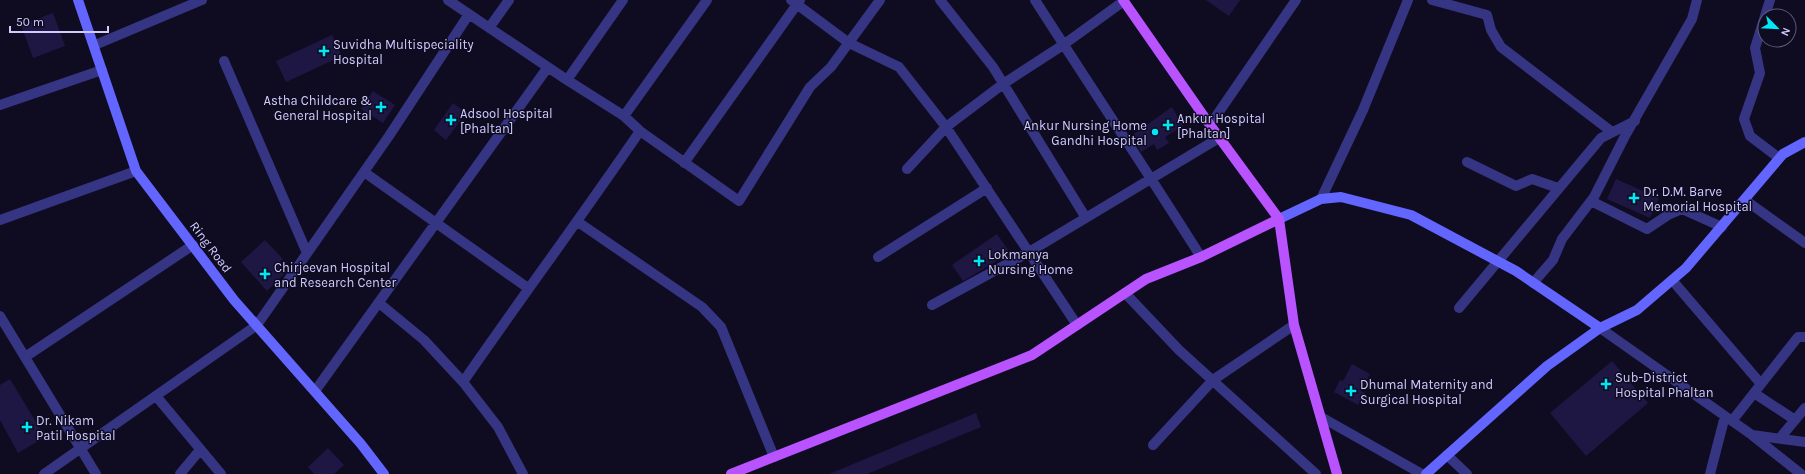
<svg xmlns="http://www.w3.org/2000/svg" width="1805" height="474" font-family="Karla,sans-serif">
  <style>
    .building { fill: #1f1743 }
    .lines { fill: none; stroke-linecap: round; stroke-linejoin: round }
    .street { stroke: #353583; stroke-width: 10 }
    .secondary { stroke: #6365ff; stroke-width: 10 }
    .primary { stroke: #b953ff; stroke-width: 10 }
    .poi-dot { fill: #00e7f7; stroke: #0f0c21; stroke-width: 1.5 }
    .labels { text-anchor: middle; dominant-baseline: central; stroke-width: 3; stroke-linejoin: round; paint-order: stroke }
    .poi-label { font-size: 13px; fill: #d0ccff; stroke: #0f0c21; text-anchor: start }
    .street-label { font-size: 13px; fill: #d0ccff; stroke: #0f0c21 }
  </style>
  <rect width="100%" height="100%" fill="#0f0c21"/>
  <path class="building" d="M1206,0H1240L1229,16Z
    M53,13L65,46L33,58L21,25Z
    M332,35L342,56L286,82L276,61Z
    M373,91L395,105L383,123L361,109Z
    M453,103L466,113L446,140L434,130Z
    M1172,107L1183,126L1165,137L1169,143L1157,150L1154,144L1141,152L1131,136Z
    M1616,179L1659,198L1650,218L1607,199Z
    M997,234L1010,253L963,281L952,265Z
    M265,240L283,259L278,264L286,272L267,291L241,262Z
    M1612,361L1648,403L1586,456L1550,413Z
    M1352,364L1370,374L1361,391L1365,393L1358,405L1334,392L1340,380L1343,381Z
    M10,379L45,437L18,453L0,420V385Z
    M976,413L981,427L867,474H829Z
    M328,448L344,465L334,474H314L308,467Z"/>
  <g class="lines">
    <path class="street" d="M448,0L567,80L624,116L640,131L739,201L810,87L831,67L880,0
      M791,0L849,43L899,67L946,127L1077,325
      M940,0L993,67L1086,218
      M1035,0C1090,86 1147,171 1201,257
      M1432,0L1487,15L1491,30L1501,47L1612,132
      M1765,16L1755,48L1760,73L1744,119L1750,136L1779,158
      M1765,16L1770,0
      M489,28L509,0
      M95,45L202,0
      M224,61L307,253
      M567,80L623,0
      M0,105L102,70
      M624,116L707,0
      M1210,125L1296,0
      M1467,162L1516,186L1532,179L1558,188
      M684,163L800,0
      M907,169L946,127L1003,84L1063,45L1124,1
      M364,172L528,288
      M1321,199L1363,110L1408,0
      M1745,200L1805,243
      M1591,201L1647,229L1668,215L1682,209L1722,227
      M0,220L136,171
      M578,222L702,307L721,327L774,457
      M878,257L987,188
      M1672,280L1761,384
      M1533,283L1553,260L1562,239L1594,197L1625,136L1692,19L1697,0
      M1125,293L1179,350L1316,474
      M379,303L424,340L463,382L498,427L523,474
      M932,305L1029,252L1219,138
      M1459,308L1601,138L1635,121
      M0,316L96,474
      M1600,328L1752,435L1805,442
      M25,357L193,245
      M463,382C521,298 582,216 640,131
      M315,391L548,67
      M1754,393L1795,420
      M156,396L221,474
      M1321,417L1422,474
      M1732,421L1798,337H1805
      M1752,435L1801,474
      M1780,438L1805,408
      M1153,445L1213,380L1294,325
      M1447,455L1467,474
      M44,474L257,325L389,136L469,14
      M180,474L200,450
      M1710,474L1725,416"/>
    <path class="secondary" d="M78,0L136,171L234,300L361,444L384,474
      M1279,219L1321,199L1341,197L1411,215L1516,271L1600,328L1637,310L1686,268L1783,154L1805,142
      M1426,474L1547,366L1600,328"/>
    <path class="primary" d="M1123,0L1210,125L1279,219L1294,325L1337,474
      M731,474L1032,355L1146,279L1201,257L1279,219"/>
  </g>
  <g class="poi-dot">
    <path d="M322 45h4v4h4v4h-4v4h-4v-4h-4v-4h4z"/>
    <path d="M379 101h4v4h4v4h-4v4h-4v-4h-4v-4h4z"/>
    <path d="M449 114h4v4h4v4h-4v4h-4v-4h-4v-4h4z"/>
    <path d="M1166 119h4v4h4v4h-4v4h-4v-4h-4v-4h4z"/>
    <circle cx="1155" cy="132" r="4"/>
    <path d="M1632 192h4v4h4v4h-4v4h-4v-4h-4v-4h4z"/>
    <path d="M977 255h4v4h4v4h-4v4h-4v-4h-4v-4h4z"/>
    <path d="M263 268h4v4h4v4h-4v4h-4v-4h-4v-4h4z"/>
    <path d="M1604 378h4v4h4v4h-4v4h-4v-4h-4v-4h4z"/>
    <path d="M1349 385h4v4h4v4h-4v4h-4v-4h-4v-4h4z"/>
    <path d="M25 421h4v4h4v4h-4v4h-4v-4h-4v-4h4z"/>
  </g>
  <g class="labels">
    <g class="poi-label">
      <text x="333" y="44">Suvidha Multispeciality<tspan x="333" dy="15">Hospital</tspan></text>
      <text x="372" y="100" text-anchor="end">Astha Childcare &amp;<tspan x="372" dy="15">General Hospital</tspan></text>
      <text x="460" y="113">Adsool Hospital<tspan x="460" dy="15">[Phaltan]</tspan></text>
      <text x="1177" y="118">Ankur Hospital<tspan x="1177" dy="15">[Phaltan]</tspan></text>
      <text x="1147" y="125" text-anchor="end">Ankur Nursing Home<tspan x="1147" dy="15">Gandhi Hospital</tspan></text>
      <text x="1643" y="191">Dr. D.M. Barve<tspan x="1643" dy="15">Memorial Hospital</tspan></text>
      <text x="988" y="254">Lokmanya<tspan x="988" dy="15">Nursing Home</tspan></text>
      <text x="274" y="267">Chirjeevan Hospital<tspan x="274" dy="15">and Research Center</tspan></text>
      <text x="1615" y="377">Sub-District<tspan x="1615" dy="15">Hospital Phaltan</tspan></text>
      <text x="1360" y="384">Dhumal Maternity and<tspan x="1360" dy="15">Surgical Hospital</tspan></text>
      <text x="36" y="420">Dr. Nikam<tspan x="36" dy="15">Patil Hospital</tspan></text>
    </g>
    <g class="street-label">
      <text transform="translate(211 247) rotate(53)">Ring Road</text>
    </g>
  </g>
  <g transform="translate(1777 28) rotate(114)"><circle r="19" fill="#0f0c21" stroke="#5c597a"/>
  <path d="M0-3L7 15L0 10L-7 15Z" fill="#00e7f7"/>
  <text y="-6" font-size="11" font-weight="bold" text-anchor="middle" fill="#d0ccff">N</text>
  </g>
  <path d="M10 26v6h98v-6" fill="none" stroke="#d0ccff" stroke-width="2"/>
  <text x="16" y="26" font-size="12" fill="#d0ccff" stroke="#0f0c21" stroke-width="3" paint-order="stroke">50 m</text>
</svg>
